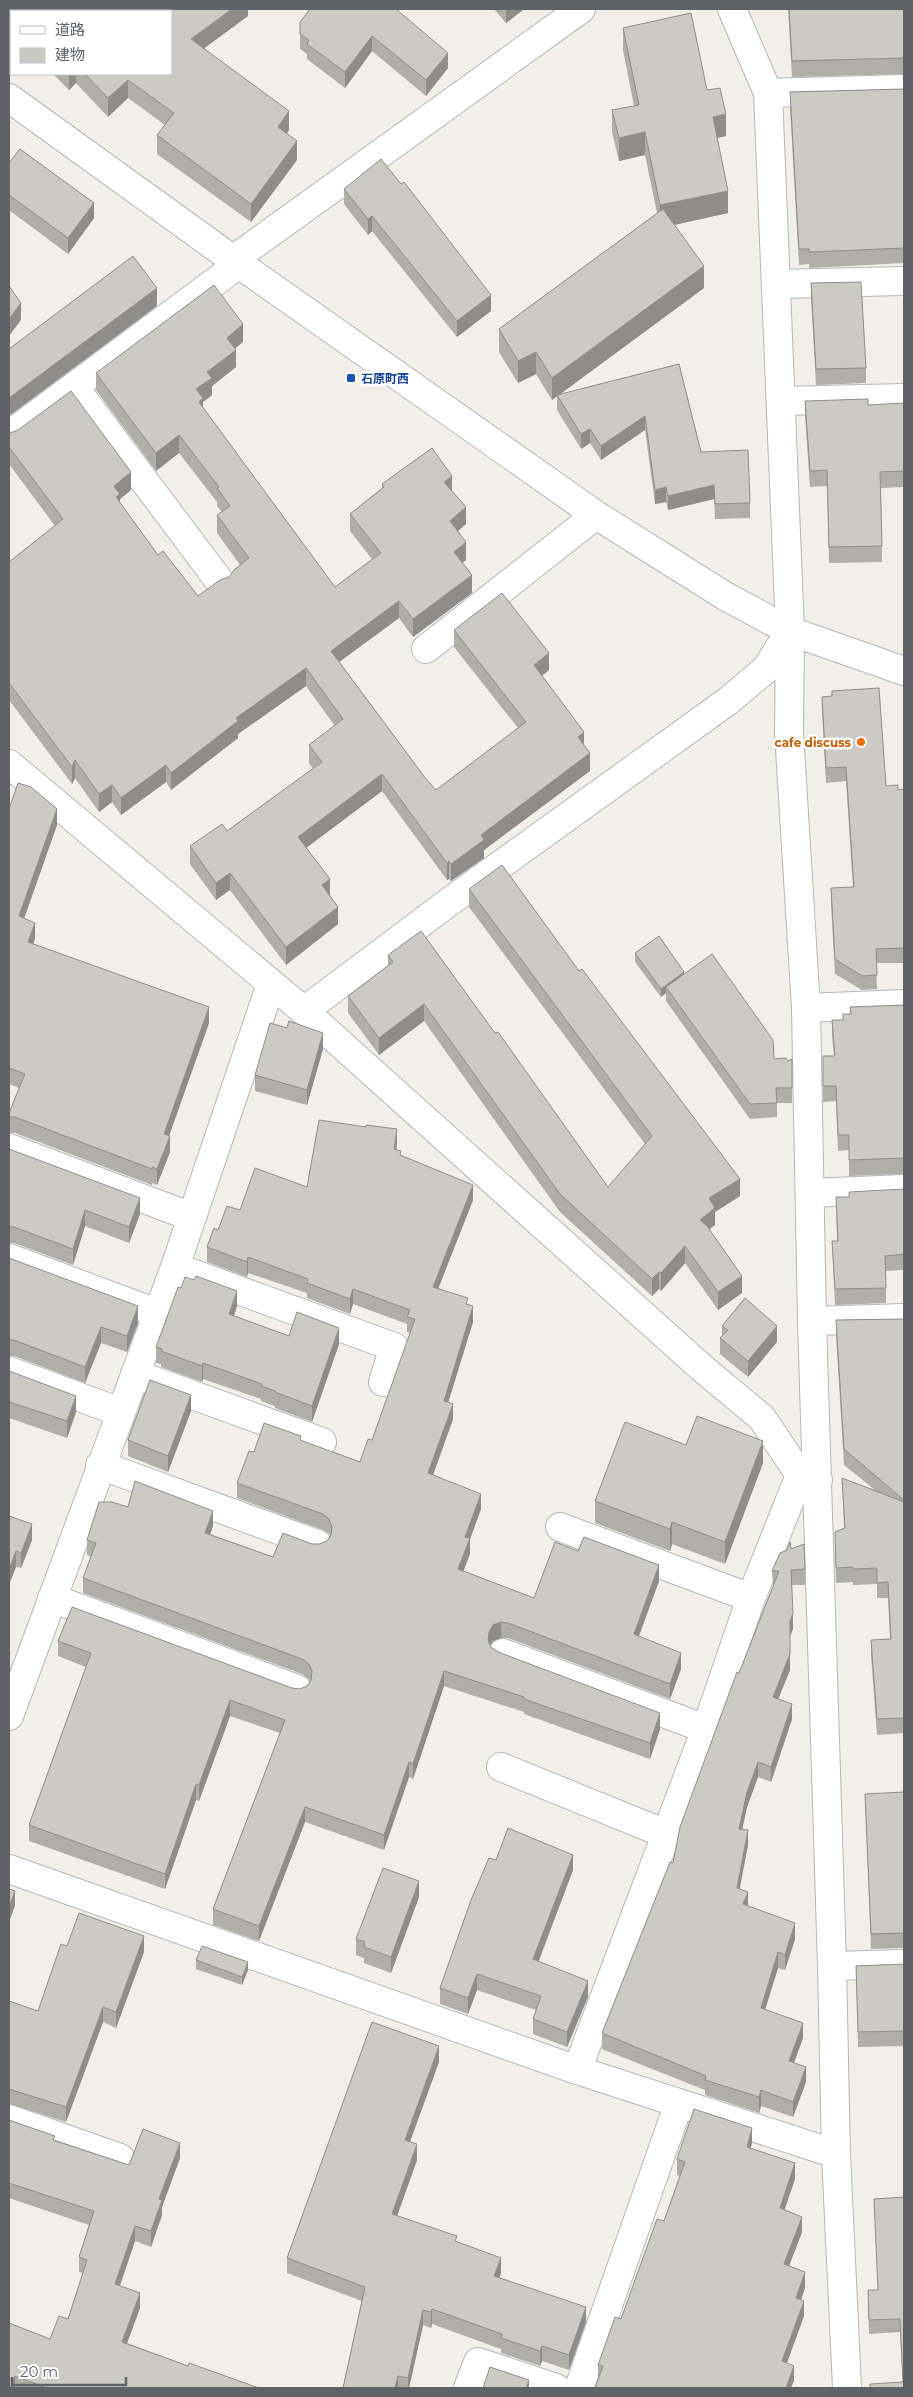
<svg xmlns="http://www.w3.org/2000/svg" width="913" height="2397" font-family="Montserrat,'Noto Sans JP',sans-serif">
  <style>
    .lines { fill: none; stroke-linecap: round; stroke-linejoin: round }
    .minor-casing { stroke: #b5b8bc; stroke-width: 30 }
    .minor { stroke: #fff; stroke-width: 28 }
    .wall { fill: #afaea9 }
    .shaded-wall { fill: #8f8d8a }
    .building { fill: #cccac5; stroke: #8f8d8a }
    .transit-dot { fill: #1a4fb4; stroke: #fff; stroke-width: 2 }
    .food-dot { fill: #e8710a; stroke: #fff; stroke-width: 2 }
    .labels { text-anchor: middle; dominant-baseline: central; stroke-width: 5; stroke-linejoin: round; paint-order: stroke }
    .transit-label { font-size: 12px; font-weight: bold; fill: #164399; stroke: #fff; text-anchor: start }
    .food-label { font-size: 12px; font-weight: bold; fill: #c56008; stroke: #fff; text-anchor: end }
  </style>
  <rect width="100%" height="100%" fill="#f1efe8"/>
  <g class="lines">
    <g class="minor-casing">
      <path id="minor" d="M732,9L768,93L790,631L789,733L806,1008L812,1321L832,1966L836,2154L847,2388
        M19,11L22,9
        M768,93L904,89
        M9,98L239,264L596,515L725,596L790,631L904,671
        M234,259L581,9
        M777,284L904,281
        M74,387L220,582
        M782,401L904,398
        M9,435L239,264
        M426,649L596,515
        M9,764L304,1011L702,1368L762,1418L800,1475L818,1480
        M806,1008L904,1004
        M304,1011L449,902L728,701L766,669L790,631
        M9,1148L192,1217
        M810,1193L904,1189
        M9,1258L157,1313
        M175,1267L394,1347L383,1382
        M812,1321L904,1318
        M9,1371L120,1412
        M135,1374L322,1442
        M100,1465L317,1544
        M560,1527L751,1598
        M52,1598L297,1689
        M503,1653L706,1729
        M9,1716L175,1267L271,984
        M501,1767L666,1834
        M9,1869L577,2070L836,2154
        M832,1966L904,1964
        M577,2070L706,1729L751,1598L800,1475
        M9,2119L120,2158
        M468,2388L478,2362L556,2388
        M579,2388L679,2103"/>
    </g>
    <use href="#minor" class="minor"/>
  </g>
  <path class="wall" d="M248,9V16L204,48L289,130L287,133L297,160L251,222L157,154V135L165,125L128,98L108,117L76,83L69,90L53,74H171Z
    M310,9L448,68L426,96L372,51L345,88L307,59V54L300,49V22Z
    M494,9H524L506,23Z
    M788,9H904V74L792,77Z
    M623,28L707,90L726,136L717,138L728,213L674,225L704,288L559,395L679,364L701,452L750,503V518L715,519L714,499L668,510L666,502L655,504L645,430L601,460L590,443L581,449L557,410V396L552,400L536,374L518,383L499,352V329L657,213L645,155L619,161L612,132V110L634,106L623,50Z
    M904,89V263L809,268V264L799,265L790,108V92Z
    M9,163L94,218L68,254L9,210Z
    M344,189L491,311L457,337L372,231L368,235L344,204Z
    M811,283L866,368V383L816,385L811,299Z
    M243,342L235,348L236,367L212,386V395L203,402V408L335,587L372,559L350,531V514L382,488V484L452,491L466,524L458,531L466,560L462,563L472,593L413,637L399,618L339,662L426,779L436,790L518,728L454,647V630L549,670L542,676L584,745L590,771L484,850V858L451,881L449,879L447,880L382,791L306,848L330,896L338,924L286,965L230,890L216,900L190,864V846L227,831L313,769L309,763V745L335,726L306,686L238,734V738L171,790L166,782L121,815L112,802L99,812L75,778L72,784L9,700V562L55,526L9,464V433L131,490L120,499V503L158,555L198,596L229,577L240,565L217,533V515L222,512L217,506V502L179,453L156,471L96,390V373Z
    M805,401L868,405L904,403V487L881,488L882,562L829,563L827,486L810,487L805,416Z
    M822,697L886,786L898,790L904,789V963H876L877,989L862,990L835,974L831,903V888H853L846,781L826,783L822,711Z
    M9,809L57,825L24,918L35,939L33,944L209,1023L169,1136L170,1152L157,1185L152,1183V1185L15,1133H9V1113L19,1088L9,1084Z
    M469,889L740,1196L715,1212V1225L709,1229L742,1293L718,1310L685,1263L661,1291L659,1289L652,1296L560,1212L424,1021L379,1055L348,1013V996L388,966V955L495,1033L608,1187L645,1144L469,907Z
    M635,953L684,974L774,1059L788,1061L792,1059V1103H777V1117L750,1119L666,1001V993L661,997L635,962Z
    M904,1005V1174L849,1176V1150L838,1151L836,1101L823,1102V1056H834L832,1036V1020H843L850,1014V1007Z
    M323,1049L307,1105L255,1091V1075Z
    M397,1144L396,1150L401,1156L473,1200L438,1288L468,1305L473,1322L448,1402L453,1419L433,1475L481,1509L470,1539V1554L463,1571L534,1598L578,1551L659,1581L639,1636L681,1669L670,1699L508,1638H501L493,1641L490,1645L491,1647L498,1652L660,1729L650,1759L524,1714V1712L444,1686L413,1779L409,1777L384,1850L305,1822L259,1941L213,1925V1909L280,1733L230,1716L199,1801L196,1800L165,1889L29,1841V1825L86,1667L58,1656V1641L292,1688L300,1689L307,1686L310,1681L309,1679L302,1674L83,1593V1578L91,1557L87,1555V1540L128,1507L213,1526L210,1534L273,1557L312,1544H319L327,1541L330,1536L329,1534L323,1530L237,1498V1483L254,1452L301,1441L360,1462L372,1440L411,1333L407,1332V1324L353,1304L350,1314L307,1298V1293L248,1273L247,1277L207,1262V1247L218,1230L240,1210L307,1187Z
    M9,1149L140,1214L129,1243L85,1226L73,1265L14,1243H9Z
    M904,1189V1270L886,1271V1303L835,1305L832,1241H837L836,1197H849Z
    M9,1258L138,1323L127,1352L101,1343L85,1383L14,1356H9Z
    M237,1306L234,1316L289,1336L339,1344L312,1422L275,1408V1406L261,1401V1399L203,1379L202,1382L161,1367V1364L156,1363V1347Z
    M904,1319V1733L877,1735L871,1656V1640L890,1639L888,1598H877V1584L853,1585V1582L836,1583L835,1532L844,1528L842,1478L875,1490L844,1465L836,1336V1320Z
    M722,1326L777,1342L748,1377L720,1354V1338L722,1336Z
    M9,1371L76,1412L67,1438L9,1418Z
    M191,1411L168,1472L128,1456V1440Z
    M686,1445L763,1463L725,1564L672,1544L670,1551L595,1523V1501Z
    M9,1516L32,1540L21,1568L16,1567L10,1582H9Z
    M791,1549L805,1569V1585H792L793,1629L790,1636V1670L778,1699L792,1719L771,1782L758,1777L747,1807L742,1829L748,1845L739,1889L748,1906L795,1939L785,1970L778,1968L765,2009L803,2038L794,2063L806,2082L793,2117L761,2106L759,2113L705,2095V2090L602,2049V2033L673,1863L739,1673L773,1586L772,1571Z
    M904,1792V1948L871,1949L865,1794Z
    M496,1860L573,1870L539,1961L588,1997L567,2047L533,2034V2019L536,2010L477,1990L468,2014L440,2004V1988Z
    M419,1897L391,1973L364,1963V1958L356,1955V1939Z
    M67,1946L144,1952L116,2028L103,2022L66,2122L9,2104V2001L38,2011Z
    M196,1960L248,1970L242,1985L196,1969Z
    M904,1964V2046L858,2047L856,1966Z
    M439,2062L410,2142L417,2160L397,2216L457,2242L501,2273L499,2277L586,2322L569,2370L542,2361L540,2366L501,2353V2349L432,2324L431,2328L423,2325L409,2388H343L362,2301L287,2273V2258Z
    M9,2120L55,2140L129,2165L180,2158L162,2207V2215L151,2247L135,2241L120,2286L140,2308L127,2343L188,2366L259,2388H9V2323L50,2339L68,2319L83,2273L79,2272V2257L89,2225L9,2198Z
    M752,2143L750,2148L795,2179L784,2210L802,2232L789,2266L805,2288L801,2300L804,2316L787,2363L794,2381L598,2379V2365L621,2319L664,2221L680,2176L677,2175V2159Z
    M904,2197V2388L903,2382L900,2332L869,2334L868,2304V2290H878L874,2199Z"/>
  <path class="shaded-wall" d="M232,9H248V16L191,58V39Z
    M506,9H524L506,23Z
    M372,36V51L345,88V72Z
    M448,53V68L426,96V80Z
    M69,74H76V83L69,90Z
    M128,80V98L108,117V98Z
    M289,111V130L278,146V127Z
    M726,114V136L713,139V117Z
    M645,132V155L619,161V138Z
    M297,141V160L251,222V204Z
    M728,191V213L660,228V205Z
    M94,203V218L68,254V238Z
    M372,216V231L368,235V219Z
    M704,266V288L552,400V378Z
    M157,288V306L9,416V398Z
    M491,295V311L457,337V321Z
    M21,303V320L9,336V319Z
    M243,324V342L227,355V338Z
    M236,350V367L212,386V395L203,402V416L199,419L196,389L207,372Z
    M536,352V374L518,383V361Z
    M645,416V430L601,460V446Z
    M590,429V443L581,449V434Z
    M179,435V453L156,471V453Z
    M131,472V490L120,499V511L116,515L114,486Z
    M452,476V494L444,482Z
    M714,485V499L668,510V496Z
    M666,487V502L655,504V490Z
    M466,507V524L450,538V521Z
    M466,542V560L454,569V552Z
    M472,575V593L413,637V619Z
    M399,601V618L331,668V651Z
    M549,653V670L534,682V665Z
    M306,668V686L238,734V738L171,790V773L236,718Z
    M584,732V749L578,737Z
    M590,753V771L484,850V858L451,881V864L481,835Z
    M75,760V778L72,784V767Z
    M166,765V782L121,815V798Z
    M382,774V791L298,854V837Z
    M112,785V802L99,812V794Z
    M57,809V825L19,933V916Z
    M449,861V879L447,880V863Z
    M230,873V890L216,900V883Z
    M330,879V896L322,885Z
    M338,907V924L286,965V947Z
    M35,923V939L28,958V942Z
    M684,972V980L666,987V993L661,997V989Z
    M424,1004V1021L379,1055V1038Z
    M209,1007V1023L164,1150V1134Z
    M323,1033V1049L307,1105V1090Z
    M397,1129V1144L394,1165V1149Z
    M170,1136V1152L157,1185V1169Z
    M740,1179V1196L715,1212V1225L700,1237V1220L709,1198Z
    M473,1185V1200L433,1302V1287Z
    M140,1198V1214L129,1243V1227Z
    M85,1210V1226L73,1265V1249Z
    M685,1246V1263L661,1291V1273Z
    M248,1257V1273L247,1277V1262Z
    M659,1272V1289L652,1296V1279Z
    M742,1276V1293L718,1310V1292Z
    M353,1289V1304L350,1314V1299Z
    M237,1291V1306L229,1330V1314Z
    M138,1306V1323L127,1352V1336Z
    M473,1306V1322L444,1416V1401Z
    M777,1326V1342L748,1377V1361Z
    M101,1327V1343L85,1383V1367Z
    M339,1328V1344L312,1422V1406Z
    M203,1363V1379L202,1382V1366Z
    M191,1395V1411L168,1472V1456Z
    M76,1396V1412L67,1438V1421Z
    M453,1404V1419L428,1489V1473Z
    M763,1441V1463L725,1564V1542Z
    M481,1494V1509L470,1539V1554L458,1585V1569L465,1537Z
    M213,1511V1526L205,1548V1533Z
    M672,1522V1544L670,1551V1529Z
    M32,1524V1540L21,1568V1553Z
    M16,1551V1567L10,1582V1567Z
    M659,1565V1581L634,1649V1634Z
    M793,1613V1629L790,1636V1621Z
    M501,1622V1638L493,1641L489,1647L488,1640L489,1632L493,1625Z
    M681,1653V1669L670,1699V1684Z
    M790,1654V1670L773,1712V1697Z
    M444,1671V1686L413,1779V1764Z
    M230,1700V1716L199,1801V1785Z
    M792,1704V1719L771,1782V1767Z
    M660,1713V1729L650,1759V1743Z
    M409,1762V1777L384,1850V1835Z
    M758,1762V1777L747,1807L739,1844V1829L747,1792Z
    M196,1784V1800L165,1889V1874Z
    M305,1807V1822L259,1941V1926Z
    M748,1830V1845L737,1903V1888Z
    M573,1855V1870L533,1975V1959Z
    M419,1881V1897L391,1973V1957Z
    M15,1891V1906L9,1922V1907Z
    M748,1892V1907L743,1904Z
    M795,1923V1939L785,1970V1955Z
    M144,1936V1952L116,2028V2012Z
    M778,1952V1968L761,2023V2008Z
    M248,1962V1970L242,1985V1977Z
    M477,1974V1990L468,2014V1998Z
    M588,1981V1997L567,2047V2032Z
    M103,2007V2022L66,2122V2107Z
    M803,2023V2038L789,2076V2061Z
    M439,2046V2062L405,2155V2140Z
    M806,2067V2082L793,2117V2102Z
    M761,2090V2106L759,2113V2097Z
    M752,2128V2143L747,2162V2147Z
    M180,2143V2158L162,2207V2215L151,2247V2231L159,2199Z
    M417,2144V2160L392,2230V2214Z
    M795,2163V2179L780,2223V2208Z
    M802,2217V2232L784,2279V2264Z
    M135,2226V2241L115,2299V2284Z
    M501,2258V2273L494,2291V2276Z
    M805,2272V2288L796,2313V2298Z
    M140,2293V2308L122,2357V2342Z
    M804,2301V2316L782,2376V2361Z
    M586,2307V2322L569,2370V2355Z
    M432,2309V2324L431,2328V2312Z
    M423,2310V2325L409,2388H408V2378Z
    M542,2346V2361L540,2366V2351Z
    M794,2366V2381L791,2388H786Z
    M15,2376V2388H10Z
    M398,2376V2388H395Z
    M529,2380V2388H526Z"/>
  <path class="building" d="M72,9H232L191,39L289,111L278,127L297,141L251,204L157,135L174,113L128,80L108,98L85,74H171V11H69Z
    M310,9H396L448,53L426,80L372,36L345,72L307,44L309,40L300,34V22Z
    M789,9H904V58L792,61Z
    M691,13L707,90L720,88L726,114L713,117L728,191L660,205L645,132L619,138L612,110L639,105L623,28Z
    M904,89V248L809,252V249H799L790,92Z
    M20,149L94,203L68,238L9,195V163Z
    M381,159L401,184L404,182L491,295L457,321L372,216L368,219L344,189Z
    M663,209L704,266L552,378L536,352L518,361L499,329Z
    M133,256L157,288L9,398V349Z
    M861,282L866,368L816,369L811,283Z
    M214,285L243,324L227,338L236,350L207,372L212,378L196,389L203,398L199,402L335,587L381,553L350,514L384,487L382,484L432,448L452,476L444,482L466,507L450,521L466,542L454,552L472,575L413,619L399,601L331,651L426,779L436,790L526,722L454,630L502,593L549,653L534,665L584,732L578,737L590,753L481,835L484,840L451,864L449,861L447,863L382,774L298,837L330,879L322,885L338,907L286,947L230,873L216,883L190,846L222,824L227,831L322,762L309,745L343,719L306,668L236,718L238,721L171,773L166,765L121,798L112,785L99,794L75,760L72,767L9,683V562L63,519L9,447V433H10L18,430L71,391L131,472L114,486L120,494L116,497L158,555L163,551L198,596L220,580L229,577L235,569L249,558L217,515L230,506L217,488L219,487L179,435L156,453L96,373Z
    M9,286L21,303L9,319Z
    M679,364L701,452L748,450L750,503L715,504L714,485L668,496L666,487L655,490L645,416L601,446L590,429L581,434L557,395Z
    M868,399V405L904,403V471L880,472L882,546L829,547L827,470L810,471L805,401Z
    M879,688L886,786L898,785V790L904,789V948L876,949L877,975L862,976L835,959L831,888L854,887L846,767L826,768L822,697L832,696V691Z
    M18,783L31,787L57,809L19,916L35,923L28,942L209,1007L164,1134L170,1136L157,1169L152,1167V1169L15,1117H9V1113L25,1074L9,1068V809Z
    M502,865L579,971L582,969L740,1179L709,1198L715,1208L700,1220L707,1226L742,1276L718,1292L685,1246L661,1273L659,1272L652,1279L560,1194L424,1004L379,1038L348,996L393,962L388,955L421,931L495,1033L498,1032L608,1187L652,1136L469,889Z
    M659,936L684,972L661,989L635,953Z
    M712,954L773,1040L774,1059L786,1058L788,1061L792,1059V1088H776L777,1103L750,1104L666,987Z
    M904,1005V1158L849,1160V1135H838L836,1086H823V1056H835L832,1020H843V1014H851L850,1007Z
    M289,1021L323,1033L307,1090L255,1075L270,1023L287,1028Z
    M319,1120L366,1127V1125L397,1129L394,1149L401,1151L400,1155L473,1185L433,1287L468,1298L466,1304L473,1306L444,1401L453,1404L428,1473L481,1494L465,1537L470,1538L458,1569L534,1598L555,1542L578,1551L584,1537L659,1565L634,1634L681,1653L670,1684L508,1623L501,1622L493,1625L489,1632L488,1640L491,1647L498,1652L660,1713L650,1743L524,1699V1697L444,1671L413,1764L409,1762L384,1835L305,1807L259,1926L213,1909L285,1720L230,1700L199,1785L196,1784L165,1874L29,1825L91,1653L58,1641L72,1607L292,1688L300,1689L307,1686L311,1680L312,1671L309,1664L302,1659L83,1578L96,1543L87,1540L99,1502H112L128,1507L135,1481L213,1511L205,1533L273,1557L283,1533L312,1544H319L327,1541L331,1535L332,1527L329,1519L323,1514L237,1483L249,1451L254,1452L264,1423L301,1436L300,1440L360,1462L368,1439L372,1440L415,1319L407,1317L410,1310L353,1289L350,1299L307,1283L308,1279L248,1257L247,1262L207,1247L214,1228L218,1230L227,1206L240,1210L255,1168L307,1187Z
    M9,1149L140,1198L129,1227L85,1210L73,1249L14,1227H9Z
    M904,1189V1254L885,1256L886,1288L835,1289L832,1241H838L836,1197H849V1192Z
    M9,1258L138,1306L127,1336L101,1327L85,1367L14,1340H9Z
    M196,1276L237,1291L229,1314L289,1336L297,1312L339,1328L312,1406L275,1392V1391L261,1386L262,1384L203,1363L202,1366L161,1351L162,1349L156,1347L178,1287L181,1288L185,1277L194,1280Z
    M745,1298L777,1326L748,1361L720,1338L728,1330L722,1326Z
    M904,1319V1500L844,1449L836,1320Z
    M9,1371L76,1396L67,1421L9,1402Z
    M150,1380L191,1395L168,1456L128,1440Z
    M697,1416L763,1441L725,1542L672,1522L670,1529L595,1501L625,1422L686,1445Z
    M842,1478L904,1502V1718L877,1719L871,1640L891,1639L888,1582L877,1583V1568L853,1569V1567L836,1568L835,1532L845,1528Z
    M9,1516L32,1524L21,1553L16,1551L10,1567L9,1566Z
    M790,1542L791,1549L804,1544L805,1569L791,1570L793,1613L790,1621V1654L773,1697L792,1704L771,1767L758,1762L747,1792L739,1829L748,1830L737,1888L748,1892L743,1904L795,1923L785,1955L778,1952L761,2008L803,2023L789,2061L806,2067L793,2102L761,2090L759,2097L705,2080L706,2076L602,2033L670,1862L673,1863L680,1827L737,1672L739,1673L779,1571H772L780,1553L787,1550Z
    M904,1792V1933L871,1934L865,1794Z
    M508,1828L573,1855L533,1959L588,1981L567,2032L533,2019L541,1996L477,1974L468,1998L440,1988L471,1900L489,1858L496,1860Z
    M383,1868L419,1881L391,1957L364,1947L365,1942L356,1939Z
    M9,1889L15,1891L9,1907Z
    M79,1913L144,1936L116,2012L103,2007L66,2107L9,2089V2001L38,2011L61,1944L67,1946Z
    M202,1946L248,1962L242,1977L196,1960Z
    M904,1964V2031L858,2032L856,1966Z
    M372,2022L439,2046L405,2140L417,2144L392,2214L457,2236L455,2241L501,2258L494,2276L586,2307L569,2355L542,2346L540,2351L501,2338L502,2334L432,2309L431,2312L423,2310L408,2378L398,2376L395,2388H343L365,2287L287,2258Z
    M694,2109L752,2128L747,2147L795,2163L780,2208L802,2217L784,2264L805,2272L796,2298L804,2301L782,2361L794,2366L786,2388H595L603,2366L598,2365L615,2317L621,2319L657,2219L664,2221L685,2162L677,2159Z
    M9,2120L55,2136L53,2140L129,2165L143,2129L180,2143L159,2199L162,2200L151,2231L135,2226L115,2284L140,2293L122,2342L188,2366L189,2363L259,2388H47L15,2376L10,2388H9V2323L50,2339L59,2316L68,2319L87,2260L79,2257L94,2211L9,2183Z
    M904,2197V2388H870V2384L903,2382L900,2319L869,2320L868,2290H878L874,2199Z
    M490,2367L529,2380L526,2388H483Z"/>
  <rect class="transit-dot" x="346" y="373" width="10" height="10" rx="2.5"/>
  <circle class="food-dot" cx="861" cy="742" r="5"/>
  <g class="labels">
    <g class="transit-label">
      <text x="361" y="378">石原町西</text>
    </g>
    <g class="food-label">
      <text x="851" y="742">cafe discuss</text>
    </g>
  </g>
  <rect width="913" height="2397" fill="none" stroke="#5f6368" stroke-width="20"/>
  <rect x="10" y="10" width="162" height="65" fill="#ffffff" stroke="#bfc1c3"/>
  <rect x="20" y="26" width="25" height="8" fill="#ffffff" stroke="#bfc1c3"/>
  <text x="55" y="35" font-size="15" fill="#5f6368">道路</text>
  <rect x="20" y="48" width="25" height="15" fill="#cccac5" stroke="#bfc1c3"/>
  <text x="55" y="60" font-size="15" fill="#5f6368">建物</text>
  <path d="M12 2377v8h114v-8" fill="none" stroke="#5f6368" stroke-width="2.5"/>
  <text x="20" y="2377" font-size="15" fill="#5f6368" stroke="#ffffff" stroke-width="4" paint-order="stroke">20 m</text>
</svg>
